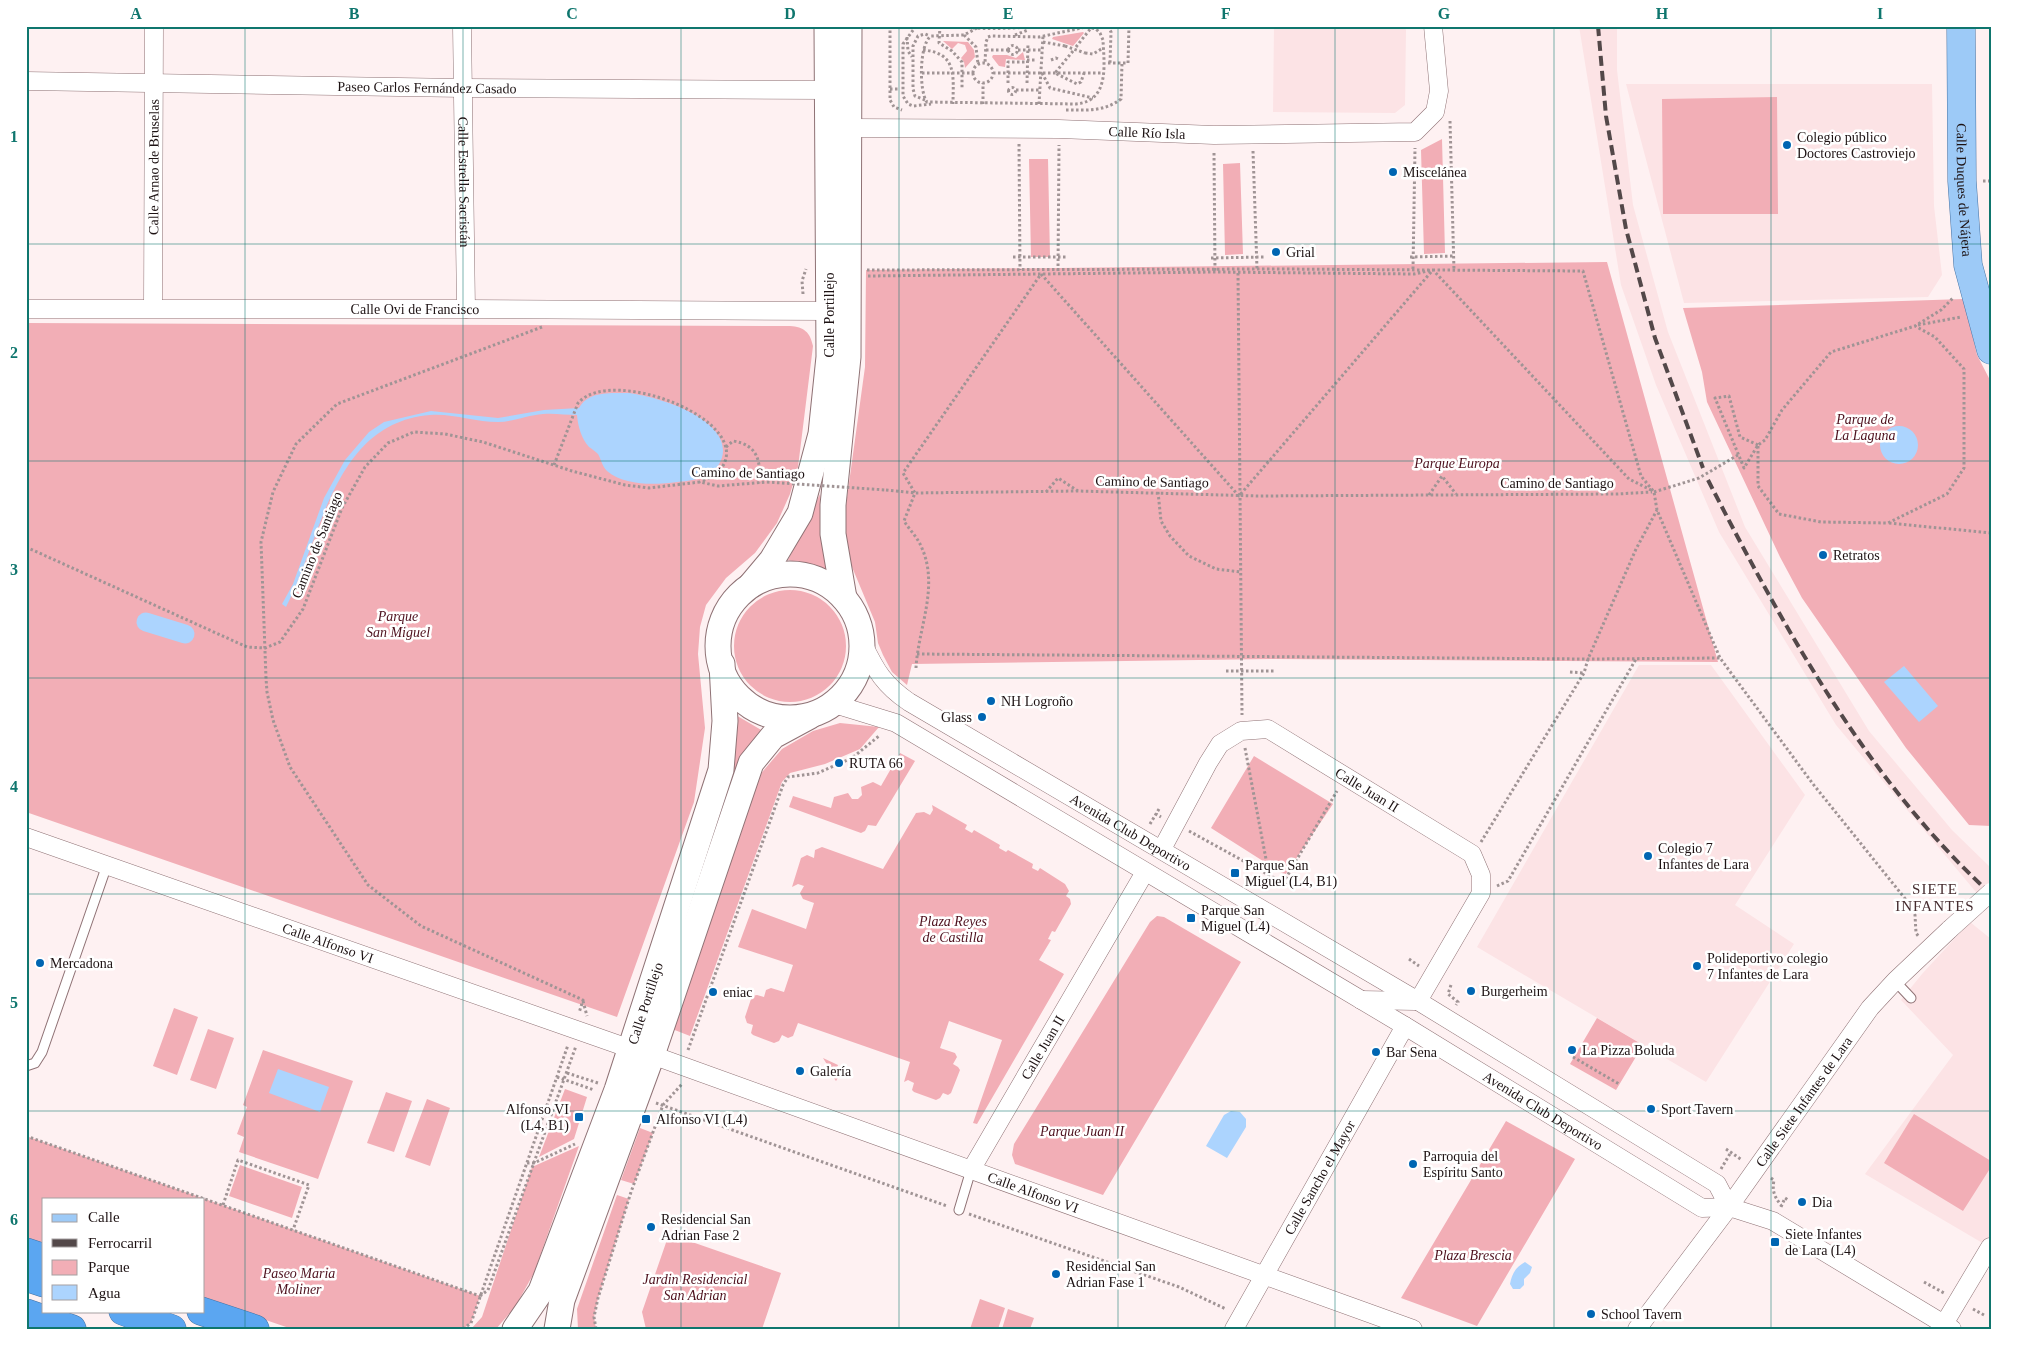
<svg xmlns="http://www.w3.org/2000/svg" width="2017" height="1355" font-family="Georgia,serif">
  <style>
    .built { fill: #fce3e5 }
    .green { fill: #f2aeb6 }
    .water { fill: #acd4fe }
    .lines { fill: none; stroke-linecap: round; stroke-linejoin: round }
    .canal { stroke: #acd4fe; stroke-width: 19 }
    .lane-casing { stroke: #8f7275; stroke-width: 11 }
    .street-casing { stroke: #8f7275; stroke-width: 19 }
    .secondary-casing { stroke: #8f7275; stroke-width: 27 }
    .primary-casing { stroke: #4572a3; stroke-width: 29 }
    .highway-casing { stroke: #4572a3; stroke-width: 29 }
    .path { stroke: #a09495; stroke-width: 3; stroke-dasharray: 2.5 2.5; stroke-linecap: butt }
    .lane { stroke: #fff; stroke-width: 9 }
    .street { stroke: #fff; stroke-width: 18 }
    .secondary { stroke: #fff; stroke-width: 25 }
    .primary { stroke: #9dcaf7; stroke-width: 28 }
    .highway { stroke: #5ba6f1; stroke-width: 28 }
    .rail { stroke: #534849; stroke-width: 4; stroke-dasharray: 10 5; stroke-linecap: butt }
    .street-bridge-casing { stroke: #8f7275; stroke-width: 19; stroke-linecap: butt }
    .path-bridge { stroke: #a09495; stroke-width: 3; stroke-dasharray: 2.5 2.5; stroke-linecap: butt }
    .street-bridge { stroke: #fff; stroke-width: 18 }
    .grid { fill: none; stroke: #0f766e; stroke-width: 1; stroke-opacity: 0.55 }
    .poi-dot { fill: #0065b2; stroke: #fff; stroke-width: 2 }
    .labels { text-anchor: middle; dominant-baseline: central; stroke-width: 5; stroke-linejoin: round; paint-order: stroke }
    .street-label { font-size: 14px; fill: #1d1213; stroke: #fff }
    .poi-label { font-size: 14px; fill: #1d1213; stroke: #fff; text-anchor: start }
    .park-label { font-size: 14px; font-style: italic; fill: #4e111e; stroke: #fff }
    .neighbourhood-label { font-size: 15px; letter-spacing: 1px; fill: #462c2f; stroke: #fff }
    .neatline { fill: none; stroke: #0f766e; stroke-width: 2 }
    .grid-label { font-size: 16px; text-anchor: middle; font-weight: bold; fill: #0f766e }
  </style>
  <rect width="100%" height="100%" fill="#fef1f2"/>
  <path class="built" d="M1274,26H1404L1406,30L1405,105L1395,113L1273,112Z
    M1579,26H1617V70L1633,205L1668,332L1745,527L1869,731L1952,830L1991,868V910L1836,725L1719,532L1656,385L1621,285Z
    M1626,84H1932L1934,206L1942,275L1928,297L1684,303Z
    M1639,665H1711L1805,795L1735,905L1794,944L1706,1082L1477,947Z
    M1970,922L1991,939V1248L1865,1174L1953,1055L1901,1000L1922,974Z"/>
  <path class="green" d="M1083,32L1084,33L1073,46L1052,39L1053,37Z
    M943,41L968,42L974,50L975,57L965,68L964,62L961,58L967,51L965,45L958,43L952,49Z
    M1023,52L1025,60L1006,59L1005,67L999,66L992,57L993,55H1007L1016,58Z
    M1777,97L1778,214H1663L1662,99Z
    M1442,139L1445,253L1424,254L1421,150Z
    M1029,159H1048L1050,257H1031Z
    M1240,163L1243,254L1225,255L1223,164Z
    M1607,262L1718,662L1275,659L912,664L907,685L892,672L883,655L878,643L875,622L852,567L842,534L865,367L866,270Z
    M1964,299L1977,355L1991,382V826L1969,825L1906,748L1802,598L1780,557L1707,402L1702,372L1683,308Z
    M26,323L790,326C804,327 810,332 813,346L798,467L790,494L777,523L755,553L726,578L706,605L700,627L698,654L705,728L694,802L617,1017L26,812Z
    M820,494L826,569L788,560Z
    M734 646a56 56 0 1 1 112 0a56 56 0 1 1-112 0Z
    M734,714L763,731L723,798Z
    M840,723L879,727L860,749L825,764L790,773L782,782L690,1036L667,1027L757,778L782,749L813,731Z
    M900,753L915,761L876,826L868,825L865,831L861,833L789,807L793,796L831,808L834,797L848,793L852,799H858L862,795L861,787L873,782L881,786Z
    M1254,756L1333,804L1285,875L1211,828Z
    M932,805L967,825L965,829L972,833L974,830L1000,845L999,848L1006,852L1008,850L1033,864L1032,868L1038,871L1040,868L1065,884L1069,891L1066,896L1070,899L1071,904L1055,932L1052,931L1048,939L1051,940L1039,960L1064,974L977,1124L973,1123L1002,1040L949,1021L940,1048L955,1053L957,1057L953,1064L958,1067L960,1070L951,1093L948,1095L943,1093L940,1098L936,1100L914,1092L912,1090L914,1083L908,1080L904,1082L910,1062L798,1023L793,1036L788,1038L782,1035L779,1041L774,1043L753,1035L751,1033L753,1025L747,1023L745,1017L752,996L757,995L764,997L766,990L771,988L784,992L793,965L738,947L752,909L806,929L814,903L803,899L800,893L804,886L798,884L792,887L801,858L807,855L814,858L815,850L822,847L883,869L916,813L924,812L930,815L933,810Z
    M1157,916L1164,917L1241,962L1103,1195L1015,1164L1012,1155L1014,1144L1150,922Z
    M174,1008L198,1017L177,1075L153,1066Z
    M1597,1018L1643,1045L1616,1090L1570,1064Z
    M208,1029L234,1038L216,1089L190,1080Z
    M263,1050L353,1081L318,1179L239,1152L244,1137L237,1134L247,1107L243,1105Z
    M823,1058L838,1065L837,1068L843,1070L836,1081L833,1077L828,1078V1066Z
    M565,1089L587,1097L574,1139L539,1157Z
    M386,1092L412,1101L394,1152L367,1143Z
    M427,1099L450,1108L430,1166L405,1157Z
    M1914,1114L1991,1161V1167L1963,1211L1884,1163Z
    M1506,1121L1575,1159L1477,1326L1401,1298Z
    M640,1128L653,1133L634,1184L621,1180Z
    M26,1136L480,1296L471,1323L463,1329H292L204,1299V1199H44V1248L26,1243Z
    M579,1146L534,1273L515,1307L496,1329H471L482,1317L532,1167Z
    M240,1165L302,1187L292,1218L229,1196Z
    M617,1195L629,1199L598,1298L594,1317L596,1329H578L577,1309Z
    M669,1234L781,1273L762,1329H646L642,1312Z
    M980,1299L1005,1308L998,1329H970Z
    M1008,1309L1034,1318L1030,1329H1002Z"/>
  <path class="water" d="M628,393C655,396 724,416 723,451C723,460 717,469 710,473C700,480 688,481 677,482C655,485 625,486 607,471C602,466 601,459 598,454C595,451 592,449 589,447C581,438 578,426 577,415C566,415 554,413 543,414C528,415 513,422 498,422C475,422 452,413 430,415C333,423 322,538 286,607L282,604L293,584L324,498L345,460L369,432L384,422L431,411L498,418L544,410L579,408C588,391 610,393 628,393Z
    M1880 445a19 19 0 1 1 38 0a19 19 0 1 1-38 0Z
    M1904,666L1938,706L1919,722L1884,682Z
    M278,1069L329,1087L320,1112L269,1093Z
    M1231,1111L1240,1112L1246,1119V1127L1227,1158L1206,1146L1224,1115Z
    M1525,1262L1532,1267L1530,1273L1524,1279V1285L1520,1289H1513L1510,1284C1512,1273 1516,1267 1525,1262Z"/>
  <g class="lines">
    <path class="canal" d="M146,622L185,634"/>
    <g class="lane-casing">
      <path id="lane" d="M1895,981L1911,998
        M26,1066L35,1063L42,1052L107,865
        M959,1210L971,1170"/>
    </g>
    <g class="street-casing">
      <g id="street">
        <path id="s1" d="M462,26L466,309"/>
        <path id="s2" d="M26,81L463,88L828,90"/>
        <path id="s3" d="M849,128L1059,129L1214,135L1415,132L1435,112L1439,91L1433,26"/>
        <path id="s4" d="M153,308L154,26"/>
        <path id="s5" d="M26,309H466L829,311"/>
        <path id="s6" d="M863,644C876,671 884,685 909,702L1418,1001L1717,1184L1729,1207"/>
        <path id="s7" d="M834,704L896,723L1405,1026L1702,1208L1729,1207L1773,1221L1952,1329"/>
        <path id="s8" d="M26,837L631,1049"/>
        <path id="s9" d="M1162,849L1208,763L1220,744L1241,731L1268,729L1472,854L1481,875V893L1418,1001"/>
        <path d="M1361,1000L1415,1001"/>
        <path id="s10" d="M652,1055L1413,1329"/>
        <path id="s11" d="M971,1170L1145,872"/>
        <path d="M1944,1324L1990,1247"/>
        <path id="s12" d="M1234,1329L1405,1026"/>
        <path id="s13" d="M1637,1329L1729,1207L1870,1008L1895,981L1950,929"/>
      </g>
    </g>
    <g class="secondary-casing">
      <g id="secondary">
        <circle cx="790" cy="646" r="72"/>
        <path d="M751,585L772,560L800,513L821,434L829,357L827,26"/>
        <path d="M844,598L833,534V505L848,357L849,26"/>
        <path id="s14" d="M515,1329L541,1291L617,1090L721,770L725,721L722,664"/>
        <path d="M557,1329L562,1300L652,1055L751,763L773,736L810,716"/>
      </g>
    </g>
    <g class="primary-casing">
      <g id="primary">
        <path id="s15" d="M1961,26L1962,181L1968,265L1991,350"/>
      </g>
    </g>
    <g class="highway-casing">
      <path id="highway" d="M26,1252L44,1258
        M26,1277L44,1283
        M123,1311L172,1329
        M201,1311L255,1329
        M26,1313L72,1329"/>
    </g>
    <path class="path" d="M892,26L890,29V100L894,107L902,110
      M916,26L903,44V96L908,104L913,106L931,104
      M940,26L939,43L952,51L962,62V89
      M958,26C997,33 1037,23 1075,28
      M1108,26L1111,32L1110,63
      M977,28L964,35L931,36C919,44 919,92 927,102L1076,104C1110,101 1104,64 1103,40L1100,33L1096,29L1086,27L1039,37L991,36L988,37L986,42L985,63
      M964,35L976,47L978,64
      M1015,35L1028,30
      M907,37L908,51L912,57
      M1043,42L1065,46
      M1008.5 50a4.5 4.5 0 1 1 9 0a4.5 4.5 0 1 1-9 0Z
      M1076,47L1091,28
      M923,50C958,53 953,77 953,104
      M986,50H1009
      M1018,50H1043
      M1073,51L1055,73L1077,84L1081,82L1084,73
      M1085,53L1093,54L1103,48
      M1027,60H1035
      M1051,60L1056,58L1060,60
      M973 73a10 10 0 1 1 20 0a10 10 0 1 1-20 0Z
      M1108,63H1128L1129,26
      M922,73H972
      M993,73H1103
      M1042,73L1050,88L1093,98
      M1008,83V62H1027
      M1027,83L1028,43
      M1008.5 91a3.5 3.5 0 1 1 7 0a3.5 3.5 0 1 1-7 0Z
      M890,89H898
      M1016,90H1040
      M925,100L915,96L913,89V46L918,36L925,34L930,36
      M983,104V83
      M1039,104L1043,36
      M1066,110C1086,110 1104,112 1121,99L1122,63
      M1450,121L1454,271
      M1019,144L1020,270
      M1253,151L1257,269
      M1214,153L1215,271
      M1983,181H1991
      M1013,257H1067
      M1410,257L1454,256
      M1211,258L1264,257
      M1413,269L1415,148
      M867,270L1278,269L1433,270L1629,479L1651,490
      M1058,271L1059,145
      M1238,273L1242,715
      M868,276L1215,272L1414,274L1433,270L1583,271L1641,476L1654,492L1657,510L1720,658L1813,784L1907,901L1915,915L1916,933L1919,937
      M803,294L802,281L806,269
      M1918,325L1961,317
      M542,327L337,404L296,444L273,492L261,542L266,678L267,692L273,720L290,767L368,885L421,926L583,1000L579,1013
      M1758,445L1740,437L1729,396L1715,398L1744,468L1758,445L1765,440L1782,410L1831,352L1915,326L1941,310L1954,297
      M1758,446V486L1779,514L1821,522L1888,523L1947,494L1964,468V369L1935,337L1915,326
      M726,447L733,441C758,445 761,461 759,483
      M554,465L578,403C612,364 759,422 720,470C716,476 706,479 700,482
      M886,490L915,493L1078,491L1258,496L1617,494L1652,492
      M1046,492L1058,478L1078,491
      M1158,492L1161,521L1170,536L1189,556L1216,569L1241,572
      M1429,495L1442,476L1456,494
      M1889,523L1991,533
      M26,547L247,647L265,648L280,642L303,609L342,508L365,467L388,443L414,432L445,434L483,442L572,471L625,485L649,488L700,482L718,486L767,482
      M917,654L1588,659L1720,658
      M916,668C918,628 940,586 921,546C917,537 909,529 904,521L915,493L903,473L1041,274L1239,496L1432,271
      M1226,671H1274
      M1570,672L1584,673
      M1245,748L1269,875
      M1159,809L1156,814L1161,817
      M1150,824L1156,814
      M1189,831L1287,885
      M1481,842L1584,673L1588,659L1636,549L1657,510
      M1283,883L1337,791
      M1497,886L1508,881L1636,659
      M1409,959L1419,966
      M1451,985L1448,994L1458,1002L1456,1005
      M583,1001L587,1016
      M688,1050L783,785L788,777L818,773L852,758L879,736
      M1573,1057L1619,1084
      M567,1073L598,1083
      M557,1077L594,1090
      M656,1103L947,1206
      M26,1136L480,1296
      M1726,1149L1742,1160
      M527,1163H534L575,1144
      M1721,1169L1731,1152
      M1771,1178L1774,1180C1772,1191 1774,1196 1781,1205
      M223,1205L238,1160L309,1185L293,1230
      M1781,1207L1785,1198L1788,1200
      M969,1214L1179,1287L1226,1309
      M1924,1282L1944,1293
      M480,1296L488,1290L576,1046
      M1973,1309L1984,1315
      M463,1329L471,1323L568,1045
      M596,1329L594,1317L598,1298L631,1192L663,1105L682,1084"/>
    <use href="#lane" class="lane"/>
    <use href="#street" class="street"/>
    <use href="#secondary" class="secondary"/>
    <use href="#primary" class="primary"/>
    <use href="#highway" class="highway"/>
    <path class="rail" d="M1598,26L1606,116L1626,229L1655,338L1703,468
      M1708,480C1783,626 1868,782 1991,894"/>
    <g class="street-bridge-casing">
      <path id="street-bridge" d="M1950,929L1991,892"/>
    </g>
    <path class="path-bridge" d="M1065,46L1085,53
      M767,482L886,490
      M1654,492L1699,478L1738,455"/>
    <use href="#street-bridge" class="street-bridge"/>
  </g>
  <path class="grid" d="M245,26V1329M463,26V1329M681,26V1329M899,26V1329M1118,26V1329M1335,26V1329M1554,26V1329M1771,26V1329M26,244H1991M26,461H1991M26,678H1991M26,894H1991M26,1111H1991"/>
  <g class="poi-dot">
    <circle cx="1787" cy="145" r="5"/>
    <circle cx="1393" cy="172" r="5"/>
    <circle cx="1276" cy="252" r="5"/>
    <circle cx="1823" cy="555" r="5"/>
    <circle cx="991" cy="701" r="5"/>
    <circle cx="982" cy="717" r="5"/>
    <circle cx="839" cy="763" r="5"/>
    <circle cx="1648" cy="856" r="5"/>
    <rect x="1230" y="868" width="10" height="10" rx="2.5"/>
    <rect x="1186" y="913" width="10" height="10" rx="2.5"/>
    <circle cx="40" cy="963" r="5"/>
    <circle cx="1697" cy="966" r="5"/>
    <circle cx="1471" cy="991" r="5"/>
    <circle cx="713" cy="992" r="5"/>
    <circle cx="1572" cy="1050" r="5"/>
    <circle cx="1376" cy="1052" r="5"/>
    <circle cx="800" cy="1071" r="5"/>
    <circle cx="1651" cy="1109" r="5"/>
    <rect x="574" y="1112" width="10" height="10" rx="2.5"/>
    <rect x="641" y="1114" width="10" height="10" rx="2.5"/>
    <circle cx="1413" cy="1164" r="5"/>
    <circle cx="1802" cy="1202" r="5"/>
    <circle cx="651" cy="1227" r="5"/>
    <rect x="1770" y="1237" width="10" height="10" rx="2.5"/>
    <circle cx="1056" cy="1274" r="5"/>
    <circle cx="1591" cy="1314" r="5"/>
  </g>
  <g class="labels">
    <g class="street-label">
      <text stroke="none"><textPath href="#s2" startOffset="401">Paseo Carlos Fernández Casado</textPath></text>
      <text stroke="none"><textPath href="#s3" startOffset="298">Calle Río Isla</textPath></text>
      <text stroke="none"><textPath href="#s4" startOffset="141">Calle Arnao de Bruselas</textPath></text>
      <text stroke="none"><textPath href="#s1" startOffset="156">Calle Estrella Sacristán</textPath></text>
      <text stroke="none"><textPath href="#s15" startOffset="164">Calle Duques de Nájera</textPath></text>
      <text stroke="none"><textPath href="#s5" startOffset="389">Calle Ovi de Francisco</textPath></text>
      <text transform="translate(829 315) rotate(-90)">Calle Portillejo</text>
      <text transform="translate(748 473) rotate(1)">Camino de Santiago</text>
      <text transform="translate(1152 482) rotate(1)">Camino de Santiago</text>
      <text x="1557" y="483">Camino de Santiago</text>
      <text transform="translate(317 545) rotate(-68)">Camino de Santiago</text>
      <text stroke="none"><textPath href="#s9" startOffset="288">Calle Juan II</textPath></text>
      <text stroke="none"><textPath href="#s6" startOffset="332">Avenida Club Deportivo</textPath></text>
      <text stroke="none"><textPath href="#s8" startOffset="320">Calle Alfonso VI</textPath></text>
      <text stroke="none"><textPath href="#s14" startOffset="352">Calle Portillejo</textPath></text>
      <text stroke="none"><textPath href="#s11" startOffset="142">Calle Juan II</textPath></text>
      <text stroke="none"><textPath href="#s13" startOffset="282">Calle Siete Infantes de Lara</textPath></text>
      <text stroke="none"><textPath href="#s7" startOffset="819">Avenida Club Deportivo</textPath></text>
      <text stroke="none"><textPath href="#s12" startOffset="174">Calle Sancho el Mayor</textPath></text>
      <text stroke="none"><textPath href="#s10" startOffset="405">Calle Alfonso VI</textPath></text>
    </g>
    <g class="poi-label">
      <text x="1797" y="137">Colegio público<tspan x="1797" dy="16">Doctores Castroviejo</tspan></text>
      <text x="1403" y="172">Miscelánea</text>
      <text x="1286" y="252">Grial</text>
      <text x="1833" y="555">Retratos</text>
      <text x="1001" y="701">NH Logroño</text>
      <text x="972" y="717" text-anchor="end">Glass</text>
      <text x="849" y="763">RUTA 66</text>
      <text x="1658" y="848">Colegio 7<tspan x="1658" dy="16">Infantes de Lara</tspan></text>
      <text x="1245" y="865">Parque San<tspan x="1245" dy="16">Miguel (L4, B1)</tspan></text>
      <text x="1201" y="910">Parque San<tspan x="1201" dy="16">Miguel (L4)</tspan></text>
      <text x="1707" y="958">Polideportivo colegio<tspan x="1707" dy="16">7 Infantes de Lara</tspan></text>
      <text x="50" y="963">Mercadona</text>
      <text x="1481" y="991">Burgerheim</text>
      <text x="723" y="992">eniac</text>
      <text x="1582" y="1050">La Pizza Boluda</text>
      <text x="1386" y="1052">Bar Sena</text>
      <text x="810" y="1071">Galería</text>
      <text x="569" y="1109" text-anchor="end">Alfonso VI<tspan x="569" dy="16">(L4, B1)</tspan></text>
      <text x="1661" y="1109">Sport Tavern</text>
      <text x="656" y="1119">Alfonso VI (L4)</text>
      <text x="1423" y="1156">Parroquia del<tspan x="1423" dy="16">Espíritu Santo</tspan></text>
      <text x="1812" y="1202">Dia</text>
      <text x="661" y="1219">Residencial San<tspan x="661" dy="16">Adrian Fase 2</tspan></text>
      <text x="1785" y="1234">Siete Infantes<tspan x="1785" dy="16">de Lara (L4)</tspan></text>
      <text x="1066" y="1266">Residencial San<tspan x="1066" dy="16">Adrian Fase 1</tspan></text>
      <text x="1601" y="1314">School Tavern</text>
    </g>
    <g class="park-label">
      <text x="1865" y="419">Parque de<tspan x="1865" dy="16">La Laguna</tspan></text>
      <text x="1457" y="463">Parque Europa</text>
      <text x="398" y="616">Parque<tspan x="398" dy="16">San Miguel</tspan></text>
      <text x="953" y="921">Plaza Reyes<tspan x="953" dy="16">de Castilla</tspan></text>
      <text x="1082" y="1131">Parque Juan II</text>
      <text x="1473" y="1255">Plaza Brescia</text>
      <text x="299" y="1273">Paseo Maria<tspan x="299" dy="16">Moliner</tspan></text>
      <text x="695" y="1279">Jardin Residencial<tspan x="695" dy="16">San Adrian</tspan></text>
    </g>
    <g class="neighbourhood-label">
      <text x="1935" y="889">SIETE<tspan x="1935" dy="17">INFANTES</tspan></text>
    </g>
  </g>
  <rect width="2017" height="1355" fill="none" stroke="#ffffff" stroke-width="55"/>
  <rect x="42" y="1198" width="162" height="115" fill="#ffffff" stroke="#a5a0a1"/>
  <rect x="52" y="1214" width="25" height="8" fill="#9dcaf7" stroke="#a5a0a1"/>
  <text x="88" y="1222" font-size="15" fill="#1d1213">Calle</text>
  <rect x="52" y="1239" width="25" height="8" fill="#534849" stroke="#a5a0a1"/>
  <text x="88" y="1248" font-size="15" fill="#1d1213">Ferrocarril</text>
  <rect x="52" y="1260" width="25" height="15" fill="#f2aeb6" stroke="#a5a0a1"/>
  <text x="88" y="1272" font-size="15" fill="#1d1213">Parque</text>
  <rect x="52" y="1285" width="25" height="15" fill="#acd4fe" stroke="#a5a0a1"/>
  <text x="88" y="1298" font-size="15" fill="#1d1213">Agua</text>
  <rect x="28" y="28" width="1962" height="1300" class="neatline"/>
  <g class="grid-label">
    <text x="136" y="19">A</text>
    <text x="354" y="19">B</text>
    <text x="572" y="19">C</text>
    <text x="790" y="19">D</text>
    <text x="1008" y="19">E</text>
    <text x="1226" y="19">F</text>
    <text x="1444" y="19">G</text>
    <text x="1662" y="19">H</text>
    <text x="1880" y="19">I</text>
    <text x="14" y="142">1</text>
    <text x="14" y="358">2</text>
    <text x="14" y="575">3</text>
    <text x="14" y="792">4</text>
    <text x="14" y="1008">5</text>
    <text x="14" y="1225">6</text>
  </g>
</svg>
